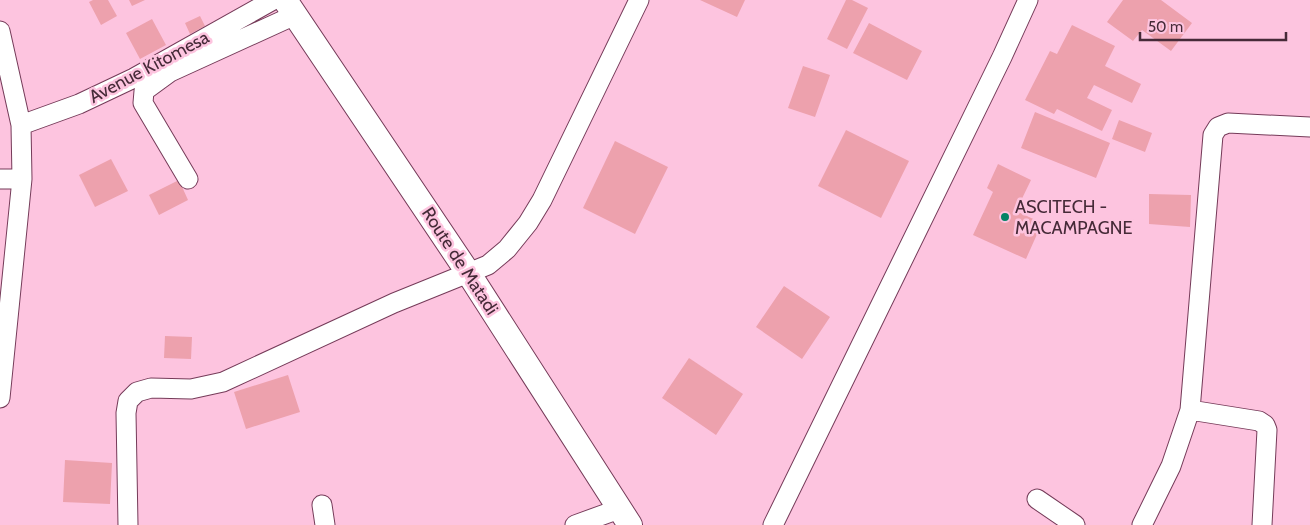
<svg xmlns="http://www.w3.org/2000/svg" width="1310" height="525" font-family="Cabin,sans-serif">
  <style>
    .building { fill: #eda1ad }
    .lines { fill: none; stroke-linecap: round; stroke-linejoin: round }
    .minor-casing { stroke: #753b59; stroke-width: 21 }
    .major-casing { stroke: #753b59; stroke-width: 26 }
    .minor { stroke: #fff; stroke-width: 19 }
    .major { stroke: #fff; stroke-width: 24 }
    .poi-dot { fill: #038364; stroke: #fdc4df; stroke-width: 2 }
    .labels { text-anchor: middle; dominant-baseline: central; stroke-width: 5; stroke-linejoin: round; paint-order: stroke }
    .street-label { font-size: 18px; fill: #462a38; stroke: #fdc4df }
    .poi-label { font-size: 18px; fill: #462a38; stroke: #fdc4df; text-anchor: start }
  </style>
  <rect width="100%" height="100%" fill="#fdc4df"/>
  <path class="building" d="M93,0H108L117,16L101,25L89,2Z
    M129,0H145L132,6Z
    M700,0H745L737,17Z
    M846,0H852L868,8L847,49L827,39Z
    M1123,0H1161L1192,23L1171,51L1142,30L1133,41L1107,22Z
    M200,16L205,26L190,34L185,23Z
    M152,19L166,45L140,59L126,33Z
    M869,23L922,51L907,80L853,53Z
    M1072,25L1115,46L1105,66L1141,84L1132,103L1094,85L1087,98L1112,110L1102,131L1057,109L1054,114L1025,100L1050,51L1057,54Z
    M803,66L830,75L815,117L788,108Z
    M1035,112L1110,143L1096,178L1021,148Z
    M1119,120L1152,133L1145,152L1112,139Z
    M846,130L909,161L881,218L818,186Z
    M615,141L668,167L635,234L583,208Z
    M111,159L128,191L95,207L79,175Z
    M998,164L1031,180L1016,211L1042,223L1026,259L973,235L993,192L987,188Z
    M179,180L188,200L159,215L149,195Z
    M1149,194L1191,195L1190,227L1149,224Z
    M784,286L830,317L802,359L756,327Z
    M165,336L192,337L191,359L164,358Z
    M689,358L743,394L716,435L662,398Z
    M288,375L300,412L246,429L234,392Z
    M65,460L112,463L110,504L63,502Z"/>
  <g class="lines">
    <g class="minor-casing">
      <path id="minor" d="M0,31L21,125L22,179L0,398
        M21,125L79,104L134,78L273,0
        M0,179H22
        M188,179L143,103L144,91L170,72L295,15
        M1190,410L1259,421L1265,425L1267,430L1262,525
        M1037,499L1075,525
        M322,505L325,525
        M128,525L126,413L128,401L137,392L151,388L191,389L223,382L394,303L488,265L507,249L528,223L542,200L639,0
        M575,525L619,509
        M773,525L1002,57L1028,0
        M1142,525L1171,466L1190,410L1213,135L1218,127L1228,123L1310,127"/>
    </g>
    <g class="major-casing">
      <path id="major" d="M285,0L469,274L630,525"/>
    </g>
    <use href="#minor" class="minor"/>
    <use href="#major" class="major"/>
  </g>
  <circle class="poi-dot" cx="1005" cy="217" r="5"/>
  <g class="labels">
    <g class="street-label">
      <text transform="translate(149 67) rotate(-28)">Avenue Kitomesa</text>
      <text transform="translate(460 261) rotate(57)">Route de Matadi</text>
    </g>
    <g class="poi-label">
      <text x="1015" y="207">ASCITECH -<tspan x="1015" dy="21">MACAMPAGNE</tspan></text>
    </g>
  </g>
  <path d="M1140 32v8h146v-8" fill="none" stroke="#462a38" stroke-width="2.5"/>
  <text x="1148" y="32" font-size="15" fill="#462a38" stroke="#fdc4df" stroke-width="4" paint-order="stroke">50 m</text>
</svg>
